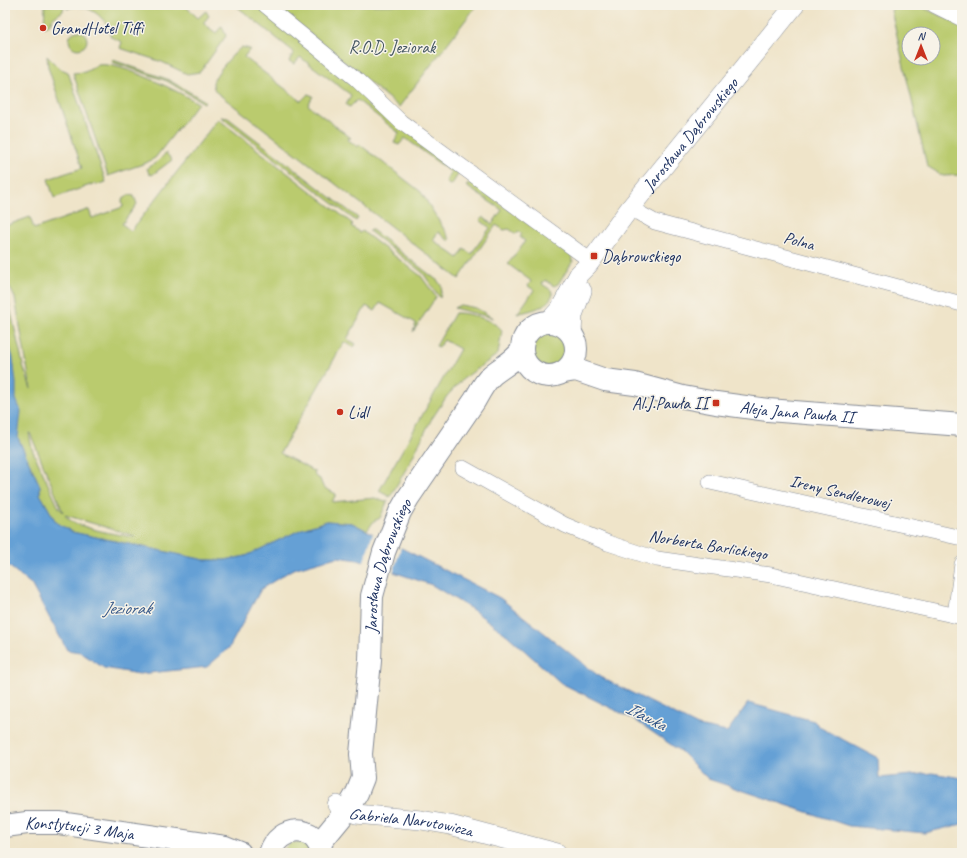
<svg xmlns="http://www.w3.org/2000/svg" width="967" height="858" font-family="Caveat,sans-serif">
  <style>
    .green { fill: #bacb6e; stroke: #6a7d66; fill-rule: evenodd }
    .water { fill: #65a0d5; stroke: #40689a }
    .pier { fill: #efe4c9 }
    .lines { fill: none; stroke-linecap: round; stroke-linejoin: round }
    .minor-casing { stroke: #858a94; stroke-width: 16 }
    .tertiary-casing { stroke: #858a94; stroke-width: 20 }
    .primary-casing { stroke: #858a94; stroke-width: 24 }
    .minor { stroke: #fff; stroke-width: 15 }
    .tertiary { stroke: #fff; stroke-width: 19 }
    .primary { stroke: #fff; stroke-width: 22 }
    .poi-dot { fill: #c8321e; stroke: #f7f3e8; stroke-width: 1.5 }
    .labels { text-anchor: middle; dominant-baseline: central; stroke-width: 3; stroke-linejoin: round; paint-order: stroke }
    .poi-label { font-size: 17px; fill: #1b2f5e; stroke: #f7f3e8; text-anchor: start }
    .park-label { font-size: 17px; fill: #435662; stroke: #f7f3e8 }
    .street-label { font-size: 17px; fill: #1b2f5e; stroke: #f7f3e8 }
    .water-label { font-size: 18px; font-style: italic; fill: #355788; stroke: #f7f3e8 }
  </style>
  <rect width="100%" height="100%" fill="#f7f3e8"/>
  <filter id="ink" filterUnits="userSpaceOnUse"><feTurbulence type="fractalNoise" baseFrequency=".025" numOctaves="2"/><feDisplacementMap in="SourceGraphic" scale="8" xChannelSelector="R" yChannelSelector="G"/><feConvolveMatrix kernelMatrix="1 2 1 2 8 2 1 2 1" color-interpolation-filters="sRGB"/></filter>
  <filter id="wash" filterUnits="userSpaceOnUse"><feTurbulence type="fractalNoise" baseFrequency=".012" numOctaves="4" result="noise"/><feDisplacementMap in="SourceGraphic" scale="16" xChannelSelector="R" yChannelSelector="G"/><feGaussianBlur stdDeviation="0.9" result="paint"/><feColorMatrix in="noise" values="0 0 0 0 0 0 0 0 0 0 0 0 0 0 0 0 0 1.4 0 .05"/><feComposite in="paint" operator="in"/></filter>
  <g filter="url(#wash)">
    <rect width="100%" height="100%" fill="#efe4c9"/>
    <path class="green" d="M45,5H64L63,11L53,18L48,26L44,27Z
      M68,5H184L198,18L206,11L209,16L203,23L216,33L222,26L226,36L200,72L187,74L162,62L120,48L122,42L111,37C109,32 108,26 105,22C97,11 80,2 67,9Z
      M235,5H259L459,173L452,184L449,185L446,182L451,172L405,138L399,145L394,143L399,133L357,100L350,107L346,105L351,95L300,57L294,64L289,61L294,52Z
      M275,5H477L399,107Z
      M897,5H917L962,25V175L943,176L927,166L891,10ZM909,34H933V58H909Z
      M69 40a9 9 0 1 1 18 0a9 9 0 1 1-18 0Z
      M242,47L250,49L244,57L301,101L308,94L313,96L308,105L351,138L347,139L358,147L359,144L421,192L450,239L449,241L438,232L433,240L458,258L464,249L471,254L490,228L480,220L483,217L492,224L502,210L466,186L471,182L572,256L573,261L558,284L554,286L545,280L542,284L551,290L553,294C546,309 531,310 517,314L534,290L528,286L531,281L508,264L525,241L520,237L522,234L518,231L516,234L509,229L504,230L496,225L459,279L216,92C214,89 213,86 213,83C214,75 235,51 242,47Z
      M47,56L59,68L68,72L106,182L97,185L96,183L54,198L48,179L82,168L48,67Z
      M113,60L167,79L205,101L204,103L167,81L112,62Z
      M98,65C120,61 179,92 198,103L155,158L146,163L108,176L73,73L85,72Z
      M221,117L228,118L358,218L356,221Z
      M218,119L353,224L351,226L360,233L362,231L421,276L436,297L413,332L416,323L380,303L375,311L366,306L347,339L356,344L354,347L344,342L280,453L315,472L314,475L320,479L323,487L336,494L332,502L375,498L385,502L388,500L380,518L374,521L366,532L362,528L352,523L327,521L302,529L246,556L225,560H205L72,532L56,522L40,494V486L18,438L5,388V286L23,365L31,389L15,298L5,278V226L30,217L34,229L87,210H89L92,218L123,207L122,200L129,195L134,196L137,204L122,224L131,231ZM29,433H30L63,512L58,506L32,449ZM65,515L135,536V537C120,535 72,528 65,515Z
      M166,153L172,160L152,175L149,174L147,168L157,162Z
      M371,229L438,281L442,287L440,298L423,273L369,231Z
      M460,305L476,308L493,318L454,308Z
      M455,313C467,312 494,320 502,330L498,354L463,379L447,396L431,420L410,462L390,497L379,491L460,349L444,340L439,347L436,346Z
      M532 349a18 18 0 1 1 36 0a18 18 0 1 1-36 0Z
      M300,842L308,847L311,853H281L290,843Z"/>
    <path class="water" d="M5,331L13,358L16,383V399L21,411L18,438L40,486V494L56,522L72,532L205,560H225L246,556L302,529L327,521L352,523L500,598L600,677L698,726L727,732L748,703L814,721L821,728L878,758L879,778L932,773L962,778V824L925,833L849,826L708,779L680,751L635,720L561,683L507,635L473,610L432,585L358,560L338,557L325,560L293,569L261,589L229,648L207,667L139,674L104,668L80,652L67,650L31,584L5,563Z"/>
    <path class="pier" d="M373,533L401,547L393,574L363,564Z"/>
  </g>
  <g filter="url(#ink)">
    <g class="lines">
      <g class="minor-casing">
        <path id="minor" d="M265,5L356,79L401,122L591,261
          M934,5L962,19
          M630,208L655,222L962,304
          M463,468L565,525L608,543L657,559L771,575L962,617
          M710,482L962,538
          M955,615L962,564"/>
      </g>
      <g class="tertiary-casing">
        <g id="tertiary">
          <path id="s1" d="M549,321L560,309L579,274L588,265L630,208L795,5"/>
          <path d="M572,333L573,315L582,291"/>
          <path id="s2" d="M337,805L356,814L421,820L450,825L557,853"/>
        </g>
      </g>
      <g class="primary-casing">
        <g id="primary">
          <circle cx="549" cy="349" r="27"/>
          <path id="s3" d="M564,372L576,370L605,380L635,384L683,397L716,403L768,410L962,425"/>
          <path id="s4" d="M5,826L27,823H59L225,847L240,853"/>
          <path id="s5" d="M319,844L347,810L357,793L363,778L361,754L370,661L372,596L384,552L400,512L408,498L475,400C480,391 484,383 491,376C501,367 514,362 522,350"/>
          <path d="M270,853C279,825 315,823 322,853"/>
        </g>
      </g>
      <use href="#minor" class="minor"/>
      <use href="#tertiary" class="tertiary"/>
      <use href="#primary" class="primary"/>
    </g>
  </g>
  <g class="poi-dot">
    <circle cx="43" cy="28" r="4"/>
    <rect x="590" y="252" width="8" height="8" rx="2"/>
    <rect x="712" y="399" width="8" height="8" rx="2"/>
    <circle cx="340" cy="412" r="4"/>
  </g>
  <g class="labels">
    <g class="poi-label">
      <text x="51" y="28">GrandHotel Tiffi</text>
      <text x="602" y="256">Dąbrowskiego</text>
      <text x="708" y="403" text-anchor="end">Al.J.Pawła II</text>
      <text x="348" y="412">Lidl</text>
    </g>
    <g class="park-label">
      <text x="392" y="47">R.O.D. Jeziorak</text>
    </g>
    <g class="street-label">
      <text stroke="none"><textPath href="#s1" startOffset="235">Jarosława Dąbrowskiego</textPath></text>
      <text transform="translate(799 241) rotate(15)">Polna</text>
      <text stroke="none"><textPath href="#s3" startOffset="238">Aleja Jana Pawła II</textPath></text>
      <text transform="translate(840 492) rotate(13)">Ireny Sendlerowej</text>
      <text transform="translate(708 545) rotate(9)">Norberta Barlickiego</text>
      <text stroke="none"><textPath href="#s5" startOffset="295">Jarosława Dąbrowskiego</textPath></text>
      <text stroke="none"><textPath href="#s2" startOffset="77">Gabriela Narutowicza</textPath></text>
      <text stroke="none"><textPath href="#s4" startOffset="75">Konstytucji 3 Maja</textPath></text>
    </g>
    <g class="water-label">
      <text x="127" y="608">Jeziorak</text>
      <text transform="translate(646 716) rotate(27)">Iławka</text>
    </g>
  </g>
  <rect width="967" height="858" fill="none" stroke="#f7f3e8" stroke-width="20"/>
  <g transform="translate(921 46)"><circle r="19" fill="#f7f3e8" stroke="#9fa5b1"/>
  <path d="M0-3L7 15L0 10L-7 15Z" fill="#c8321e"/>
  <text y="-6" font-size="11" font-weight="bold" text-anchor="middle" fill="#1b2f5e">N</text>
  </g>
</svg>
